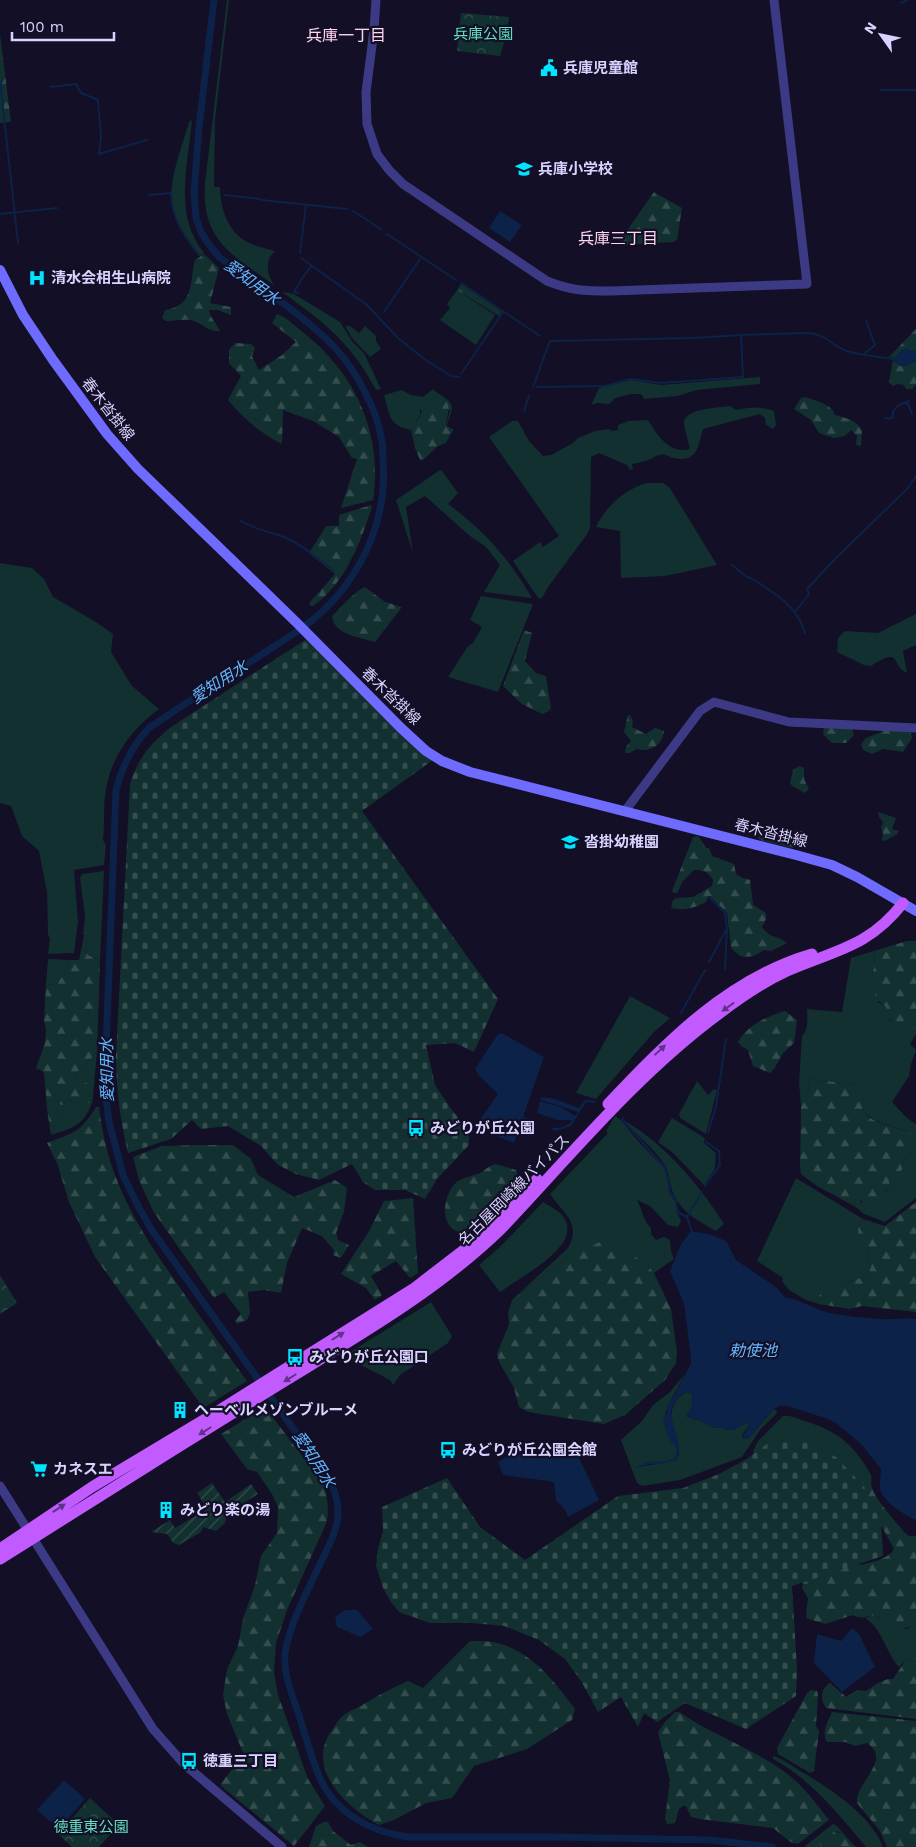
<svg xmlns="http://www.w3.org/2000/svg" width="916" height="1847" font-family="'Work Sans','Noto Sans JP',sans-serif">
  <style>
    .grass { fill: #12302f }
    .forest { fill: url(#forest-firs) }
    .cemetery { fill: url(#cemetery-stones) }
    .park { fill: url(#park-crowns) }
    .garden { fill: url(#garden-furrows) }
    .water { fill: #0c2248 }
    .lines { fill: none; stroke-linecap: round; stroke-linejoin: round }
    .stream { stroke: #0c2248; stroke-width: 2 }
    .canal { stroke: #0c2248; stroke-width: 7 }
    .tertiary { stroke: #3d3a85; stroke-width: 9 }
    .secondary { stroke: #6f6bff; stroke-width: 10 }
    .primary { stroke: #c25bff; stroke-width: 11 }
    .oneway { fill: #623188 }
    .labels { text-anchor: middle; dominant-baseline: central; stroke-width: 4.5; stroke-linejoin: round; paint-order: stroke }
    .park-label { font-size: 15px; fill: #5fe0c0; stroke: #130f26 }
    .poi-label { font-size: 15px; font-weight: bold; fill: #d9d4ff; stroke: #130f26; text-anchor: start }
    .street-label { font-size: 15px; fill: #d9d4ff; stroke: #130f26 }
    .neighbourhood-label { font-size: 16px; fill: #ffd6f0; stroke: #130f26 }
    .water-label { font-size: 16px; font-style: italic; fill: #62b6ff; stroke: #130f26 }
  </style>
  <defs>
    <pattern id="forest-firs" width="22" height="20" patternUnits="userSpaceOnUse" patternTransform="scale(1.25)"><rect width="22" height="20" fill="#12302f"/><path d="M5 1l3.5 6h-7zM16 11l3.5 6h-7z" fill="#344d4e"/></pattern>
    <pattern id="cemetery-stones" width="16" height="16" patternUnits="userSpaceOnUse" patternTransform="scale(1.25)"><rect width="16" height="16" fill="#12302f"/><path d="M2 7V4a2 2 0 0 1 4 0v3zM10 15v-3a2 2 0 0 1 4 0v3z" fill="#344d4e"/></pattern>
    <pattern id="park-crowns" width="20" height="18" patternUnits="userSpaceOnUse" patternTransform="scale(1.25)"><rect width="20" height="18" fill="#12302f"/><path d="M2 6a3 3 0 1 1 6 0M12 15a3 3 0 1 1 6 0" fill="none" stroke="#344d4e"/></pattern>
    <pattern id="garden-furrows" width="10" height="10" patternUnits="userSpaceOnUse" patternTransform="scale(1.25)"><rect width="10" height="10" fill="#12302f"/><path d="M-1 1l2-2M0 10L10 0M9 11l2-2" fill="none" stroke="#344d4e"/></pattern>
  </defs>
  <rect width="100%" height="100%" fill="#130f26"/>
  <path class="grass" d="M227,0H229L215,120L214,187H220C220,206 227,230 244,240C253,246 265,248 275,251C264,261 267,275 275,286C233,255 201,242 205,183Z
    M192,120C188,166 173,214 204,253L200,256C191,242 179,228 174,213C165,186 182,148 189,122Z
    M457,290L495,315L476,345L440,320L450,308L447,304Z
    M282,292L294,294L340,322L352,341L364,353L381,389L376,390C352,344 324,322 282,292Z
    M345,326H350L359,333L365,326L376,336V341L381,349L370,357L352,338Z
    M760,377V384L697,390L677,396L644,399L641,394H631L615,398L609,404L598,403L591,405L599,388L631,380L661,385Z
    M433,389C439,396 452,398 452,409C451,415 448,420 447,426L454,430L451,433L446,426L450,410H420V415L411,430C388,425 390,415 384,395L402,390L411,395L423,397Z
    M730,406L736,410C750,407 761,406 774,411L776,425L773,429L766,425L765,418L760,414L703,429C698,446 698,463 674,458C668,457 666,453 659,455C655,456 652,459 648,460C643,462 638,463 632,464L633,469L630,470L627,465L599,453L591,457L590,527L588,533L548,587L542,598L539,599L513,561L540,542L543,547L559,536L489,437L512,421H518L529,441L543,456L551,455L573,443L578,438L595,431L610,429L611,431L618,430V425L629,421L648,420C657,435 670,455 690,449C689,443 683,426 684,421C688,408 717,408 730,406Z
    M440,470L442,471L458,493L448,504C484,530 510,560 532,598L484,592L500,565L486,547L470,536L425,496L406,507L413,553L396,500Z
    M647,483H663L670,488L717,565L665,576L621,578L620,531L596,527C605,507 625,489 647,483Z
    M0,563L32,568L44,579L53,597L96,622L113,634L111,652L132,686L159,709C132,729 112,755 106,789C103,805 105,823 103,840L106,845L104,865L74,870L78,922L74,953L48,954L50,939L48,934L47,892L39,851L22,836L11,806L0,803Z
    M481,596L533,604L498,692L448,677L468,646L473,643L482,627L470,620Z
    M916,614V645L903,651L907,673C890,666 903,645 871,666L864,665L837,652L838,638L845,631L878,633Z
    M104,871L100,960L88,955L86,947L88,936L85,931L83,935L85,916L80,878L82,874Z
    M874,951L875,963L872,975L876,983L878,1002L886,1007L890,1021L908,1030L916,1027V1034L910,1044L916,1050L911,1064L909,1076L892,1102L907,1118L916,1124V1136C902,1126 870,1125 863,1109C860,1102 860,1093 860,1085L810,1079L807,1097L801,1107L799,1082L802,1036C809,1029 807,1018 807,1009L842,1012L851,958Z
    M48,959L71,960L57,985L46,984Z
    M630,996L670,1018L653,1033L596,1099L576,1093Z
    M97,1052L93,1096L86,1094C86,1086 82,1082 76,1078L78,1072Z
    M697,1081L708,1095L714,1089L717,1090L706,1134L680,1118L679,1114Z
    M68,1099L74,1103H92C83,1126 73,1128 51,1135C60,1123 62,1122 56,1108V1104L63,1105Z
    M615,1116L621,1120L638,1141L663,1167L668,1178L669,1192L676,1203V1210L681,1221L678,1227L668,1225L650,1206L637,1200C643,1211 642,1219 651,1228V1234L656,1240L664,1237L670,1240L671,1251L674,1259L654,1273L647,1264L568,1256L512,1300L568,1248C582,1223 563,1213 550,1194L608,1133L606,1131Z
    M672,1118L705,1138L704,1143L716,1153L715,1169L704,1185L672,1152L658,1142Z
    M625,1121C666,1145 699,1185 724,1224L716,1231C697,1220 680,1212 672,1190C669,1182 669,1171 664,1164C654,1148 637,1136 625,1121Z
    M916,1148V1198L885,1222L864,1214L854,1206C862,1200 872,1200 880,1194C884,1192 886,1190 890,1188L889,1178L902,1170C902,1161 907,1153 916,1148Z
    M796,1178L863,1219L858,1229L868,1246L866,1255L871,1267L867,1276L850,1281L844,1288L818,1297L819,1304L806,1300L789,1290L782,1281L783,1278L757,1261Z
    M543,1202C551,1207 563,1212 566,1222C569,1229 567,1238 562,1244C548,1263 520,1278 500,1292L479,1265L500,1247Z
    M431,1302L452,1336L448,1343L400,1375L393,1385L390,1380L349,1359L347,1354Z
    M684,1375C671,1405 652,1417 677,1448L676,1457C665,1466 650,1460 639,1467L676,1460L679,1454C676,1431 660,1406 687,1392L692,1394C693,1404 692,1408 686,1415L687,1417L703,1422L714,1428L722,1427L727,1430L735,1429L747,1422L750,1423C748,1429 742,1432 742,1438L748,1439L773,1410H776L777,1413L760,1430L742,1457L680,1480L642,1486L637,1483L621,1440L642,1421L653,1405L670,1392Z
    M783,1416C791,1415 798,1419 805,1421C839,1432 852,1443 870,1473L867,1472L863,1492L755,1456L753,1451L758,1441Z
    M874,1615L906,1629L916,1625V1658L905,1661L899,1667C886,1653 882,1628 865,1618Z
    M773,1756C781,1758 790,1764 797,1769C826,1786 871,1814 883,1847H866C838,1814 812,1780 773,1759Z
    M833,1824L836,1825L851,1842L839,1832L835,1831L819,1842L821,1847H804Z"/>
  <path class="forest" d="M0,34L11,122L0,123Z
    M654,192L682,208L677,240L673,242L621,245L619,242Z
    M204,254L219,268L210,303L231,307V315L218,310H209L210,315L219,329L220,331C210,333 203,324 194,321C186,318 174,321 166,321L162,318L165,310C195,305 189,284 195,260Z
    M461,284L501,311L499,316L457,290Z
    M277,314C287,317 297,328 305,334C356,375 383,434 373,500L341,508L357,459L352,458L339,437L313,421L283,410L282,444C260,433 244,419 228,400L241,376L229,363V350L235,343L251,344L255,348L252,356L259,370L282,355L296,342L272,323Z
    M916,329V351L902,350L895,358L889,357Z
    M893,360L900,366L908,365L916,361V385L913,387L914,389H906L904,385L898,384L893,386L889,382Z
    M434,397C456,400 447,411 446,426L451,433L446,443L438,446L422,461L420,460L415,448L411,430C413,425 418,420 420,416C425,403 422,405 434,397Z
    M805,397C815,400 833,405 835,415C846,418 857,420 862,431L861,446L856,445L857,436L851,430L845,436L834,438L819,433L811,420L794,409L801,398Z
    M371,505L372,507C360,543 346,583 313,606L310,605V602L335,574L309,553L326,526H339V515Z
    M365,587L385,602L402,607L375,642C359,637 334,635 332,616C343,606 352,593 365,587Z
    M524,630L532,633L525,661L536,673L546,676L551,708L549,711L542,714L522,704L503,686Z
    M628,715H630L633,721L632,727L646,734L655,728L664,731C662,746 650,753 636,749L630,753H625L626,747L631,741L624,732Z
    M824,726L852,729L854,735L846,743H832L823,734Z
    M886,730L907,731L911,733L912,738L903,752L883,749L872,754L863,750L861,744L866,738Z
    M799,766L804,768V779L809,789L805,793L792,786L790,783L793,770Z
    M878,812L896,818L892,829L899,831L897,834L885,841L882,840L883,833L881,828L883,822L879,817Z
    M763,826L802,831L796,847L793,848L760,840L758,838Z
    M697,836L700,838L706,848H709L712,856L734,864L736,874L743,878L750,880L753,905L766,913V919L762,927C770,939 778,935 787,943L771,951L764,950L754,956L744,957L740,956L731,948L727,913L710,896H708L706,902C695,908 683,911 671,908L673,900L677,898L693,897L712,886L713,880C708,872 704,870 694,870L683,881L677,893H674L672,891L693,837Z
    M85,931L88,936L86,947L88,955L100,960L97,1052L78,1072L76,1078L88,1084L86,1094L93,1096L92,1103H74L68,1099L63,1105L56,1104V1108C62,1123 61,1123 51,1135L47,1109L44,1072L36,1068L45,1043L46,1029L44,1021L46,984L57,985L71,960H79Z
    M907,941H916V1027L908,1030L897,1028L888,1017L886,1007L875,998L876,984L872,975L875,963L874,951Z
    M785,1011L797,1020L794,1043L783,1053L774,1069L770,1073L753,1066L748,1050L741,1046L738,1042C749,1024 766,1017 785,1011Z
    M810,1079L860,1085C870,1095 856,1102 866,1114C874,1125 902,1127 916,1136V1148C907,1153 902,1161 902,1170L889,1178L890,1188L884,1191L877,1204L861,1201L854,1206L817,1186L801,1174L800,1167L801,1113V1107L807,1097Z
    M96,1107H99C107,1178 136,1225 176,1282C199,1316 223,1348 247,1381L205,1407L202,1406L95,1257L69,1202L57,1163L47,1143C73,1133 81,1132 96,1107Z
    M197,1145H233L251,1159L258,1175L294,1197L335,1180L347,1188L344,1212L336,1233L338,1240L349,1245L341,1258L333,1255L334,1250L322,1236L302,1228L287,1263L281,1293L264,1290L248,1292L250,1313L247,1320L237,1324L235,1321L241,1314L224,1292L214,1298L153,1211L139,1180L133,1157L162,1146Z
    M496,1164L516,1170C525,1188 483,1220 471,1231C439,1240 439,1195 458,1181C465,1177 473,1176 480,1173C486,1170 489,1165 496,1164Z
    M413,1198L418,1273L410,1278L396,1261L371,1276L382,1295L375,1300L366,1288L341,1274L368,1233L384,1201Z
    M916,1202V1312L862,1306L849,1309L819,1304L818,1297L826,1288H844L850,1281L867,1276L871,1267L866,1255L868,1246L859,1239L858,1229L863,1219L885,1226Z
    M607,1239L647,1264L654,1273L671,1309L677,1352L676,1363L665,1380L625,1415L604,1424L528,1412L519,1407L514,1388L499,1362L497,1354L509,1324L508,1313L512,1300L568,1256Z
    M265,1407L324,1485C327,1498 330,1511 326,1524L287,1610L276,1643L274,1673L278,1695L308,1779L325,1806L294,1846L221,1786V1783L244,1755L227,1714L223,1695L227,1669L238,1646L243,1619L255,1585L261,1556L277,1533L278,1507L272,1494L257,1472L247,1469L221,1434Z
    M867,1472L870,1473C873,1478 870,1482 872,1488C875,1499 897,1523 905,1533L909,1536H916V1625C905,1629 896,1630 886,1622C883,1620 880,1616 876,1616C866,1614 864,1621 853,1615L825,1624L806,1618L808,1598L802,1588L804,1578L857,1562L860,1565C872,1562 887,1560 894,1549L863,1492L862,1477Z
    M470,1641C477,1641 486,1641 493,1642C531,1650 553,1680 575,1709L572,1720L527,1749L474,1766L452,1798L426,1803L394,1820L379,1825C347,1808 304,1768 332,1730C336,1725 339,1718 344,1715C350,1710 358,1708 364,1704C379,1695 392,1688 408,1681L423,1688Z
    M916,1658V1719L826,1708C820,1698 820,1690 830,1683L846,1697L857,1690L866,1691L878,1683L888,1679H893L905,1661Z
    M811,1690L817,1691L818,1695L816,1726L819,1731L814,1771L810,1773L778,1754L777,1748L807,1693Z
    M675,1712H679C714,1736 757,1750 790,1776C805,1788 817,1805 829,1820L798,1844L792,1843L773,1828L700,1819L691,1817L686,1806H683L679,1809L675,1823L667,1824L665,1819L670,1781L658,1732L665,1722Z
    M832,1712L916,1721V1847H887L880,1831L857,1803C855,1782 893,1760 867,1743L855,1746L845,1742H827C821,1733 828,1721 832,1712Z
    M324,1822H328L333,1831L351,1845L360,1842L368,1847H381H309L316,1826Z
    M835,1831L842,1834L856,1847H821L819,1842Z"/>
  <path class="cemetery" d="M305,640L310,642L433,760L362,811L498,999L474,1052L455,1043L426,1045L435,1085L449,1106L469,1132V1145L437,1179L425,1199L405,1190H375L363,1182L352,1164L319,1180L296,1174L282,1167L277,1164L261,1146L228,1126L201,1129L192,1120L171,1139L128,1153C120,1120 116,1089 116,1055L130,784C139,757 149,745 171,727Z
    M794,1439L812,1445L836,1457L865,1488L881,1523L883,1556L792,1586L797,1669L796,1696L746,1729L685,1703L657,1722L644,1713L638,1727L621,1697L598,1712L581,1681L565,1659L539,1640L504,1626L472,1623H430L399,1612L391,1602L383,1588L376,1566L378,1549L383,1531L382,1507L447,1478L480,1527L525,1560L618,1496L683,1488L719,1474L745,1460L767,1444Z"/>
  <path class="park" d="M461,13L509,17L506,36L500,56L457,51Z
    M0,1275L17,1303L0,1314Z
    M90,1798L117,1823L118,1826L99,1847H72L58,1834Z"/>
  <path class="garden" d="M212,1483L225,1502L251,1484L258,1494L227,1514L225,1523L216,1531L203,1527L201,1532L179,1545L173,1543L167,1534L151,1532L170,1520L175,1528L207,1509L197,1493Z"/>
  <path class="water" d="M500,211L522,225L510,242L489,228Z
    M907,348L911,351H916V361L908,365L900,366L895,361L884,358L885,357L895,358L902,350Z
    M502,1033L544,1057L514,1143L494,1135L479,1121L498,1094L479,1076L475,1069L498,1034Z
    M541,1097L555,1099L579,1108L585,1100L596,1101L595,1103L586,1102L571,1126L556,1131L551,1129L552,1127C558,1130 568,1126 572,1120H558L537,1113L540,1101L563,1108L575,1116L578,1112L541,1100Z
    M691,1231L712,1235L726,1241L736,1260L776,1287L786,1298C794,1297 819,1311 830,1313C846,1316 864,1318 881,1319C893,1320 904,1317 916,1319V1520C905,1515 884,1503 880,1489C879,1484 881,1475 881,1469L861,1444L836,1423L828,1419L788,1406H779L773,1410L748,1439L742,1438L750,1423L747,1422L735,1429L727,1430L722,1427L714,1428L703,1422L687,1417L686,1415C692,1408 693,1404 692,1394L687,1392C652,1410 689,1437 676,1460L655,1465L650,1464L633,1469C638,1467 643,1463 649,1462C661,1460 677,1465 677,1448L670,1441L663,1421L667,1413V1405L674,1396L691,1363V1358L684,1304L670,1271L681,1244Z
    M574,1447L599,1500L568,1517L565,1510L556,1500L554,1483L549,1481L503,1475L498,1462L508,1456Z
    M345,1610H357L373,1629L360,1637L337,1627L335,1617Z
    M852,1628L859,1634L875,1667L842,1692L814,1663L817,1634L841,1641Z
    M64,1780L85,1799L59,1829L37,1810Z"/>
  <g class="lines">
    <path class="stream" d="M901,3L907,0
      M0,81L18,243
      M50,87L76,84L81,93L98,100L101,137L99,154L147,140
      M881,90H916
      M149,195L171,193C172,219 184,236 199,255
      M224,195L260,199
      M262,200L347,209
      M353,211L381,229
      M0,214L57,208
      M387,234L456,280
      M300,253L306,205
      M301,258L367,305L398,338L423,358L451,376L459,377
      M461,283L540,336
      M298,293L294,292L301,280L311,266
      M384,312L420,259
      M865,353L875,345L866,320
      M461,374L503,312
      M533,387L550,341L693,338L741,335L807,333C830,335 830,345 847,351C859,355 874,356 886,358
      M537,387L606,386L630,379L661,383L743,377L741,335
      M907,402L912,414
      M524,411L529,396
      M885,418L890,419L893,417V411L899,405L909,401
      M240,520C254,530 269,531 284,537C302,545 318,558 333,570
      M732,565L747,577L751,578C774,593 797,605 805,633
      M795,612L809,594L807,589L835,559L908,488L916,476
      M709,897L725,913L727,928L725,969
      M709,962L726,930
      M681,1013L705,970
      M521,1117L527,1119
      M623,1118L622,1119L664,1167L668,1178L670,1191L676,1201L677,1209L679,1213L687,1217L692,1232
      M708,1133L716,1106L726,1039
      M705,1186L720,1165L719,1151L706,1142
      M687,1217L702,1192"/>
    <path class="canal" d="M214,0L199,127L194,193L196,218L201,232L208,243L219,257C258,287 304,314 337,350C356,371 377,410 381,437C383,444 383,452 383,460C388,522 359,583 310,622C289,638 266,651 244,666C212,686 180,707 149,728C132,746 122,766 116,790L105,1074L106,1096L109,1122L123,1175L137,1204L151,1229L307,1448C323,1469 339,1487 338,1515C337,1532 327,1549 320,1564C307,1592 292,1619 286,1648C281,1670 292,1694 299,1715C305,1735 311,1756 319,1776C334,1812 370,1832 408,1837H551L711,1840L772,1847"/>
    <path class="tertiary" d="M376,0L374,30L366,92L367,124L377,154L389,170L403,184L547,281C572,291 585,291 611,291L807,284L774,0
      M625,811L700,711L714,702L789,722L916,728
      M0,1486L153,1729L184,1764L282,1847"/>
    <path class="secondary" d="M0,270L23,315L53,360L107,434L138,469L296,622L401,728L426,751L442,761L470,772L796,855L832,865L857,877L916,911"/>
    <path class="primary" d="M608,1104C666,1042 729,978 812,954
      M0,1549L92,1487L207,1418L413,1289L478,1239L537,1179
      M0,1559C92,1501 183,1444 275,1387C353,1339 435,1293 501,1229C571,1155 637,1074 720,1013C741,997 763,982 787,971C835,950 869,947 903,903"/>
  </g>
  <defs><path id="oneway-solid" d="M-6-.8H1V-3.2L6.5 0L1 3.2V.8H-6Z" transform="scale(1.25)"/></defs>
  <g class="oneway">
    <use href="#oneway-solid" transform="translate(728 1007) rotate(144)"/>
    <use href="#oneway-solid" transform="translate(660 1050) rotate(-43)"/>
    <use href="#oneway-solid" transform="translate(338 1336) rotate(-32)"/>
    <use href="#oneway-solid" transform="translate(290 1378) rotate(148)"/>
    <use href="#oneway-solid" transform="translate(205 1431) rotate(148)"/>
    <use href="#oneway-solid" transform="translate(59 1508) rotate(-33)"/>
  </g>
  <defs>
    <g id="civic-bare" transform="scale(1.35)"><path d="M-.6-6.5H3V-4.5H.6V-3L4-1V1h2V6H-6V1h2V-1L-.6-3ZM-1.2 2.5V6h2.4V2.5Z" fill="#00e5ff" stroke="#130f26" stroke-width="2.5" paint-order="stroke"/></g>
    <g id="school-bare" transform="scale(1.35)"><path d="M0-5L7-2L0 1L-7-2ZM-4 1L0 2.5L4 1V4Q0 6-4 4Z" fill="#00e5ff" stroke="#130f26" stroke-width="2.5" paint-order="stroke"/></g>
    <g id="hospital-bare" transform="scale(1.35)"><path d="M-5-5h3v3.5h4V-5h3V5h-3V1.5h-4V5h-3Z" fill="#00e5ff" stroke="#130f26" stroke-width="2.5" paint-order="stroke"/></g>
    <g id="bus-bare" transform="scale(1.35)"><path d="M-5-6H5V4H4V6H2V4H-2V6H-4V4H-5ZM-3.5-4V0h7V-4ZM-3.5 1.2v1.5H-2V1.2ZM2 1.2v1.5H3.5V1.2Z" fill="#00e5ff" stroke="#130f26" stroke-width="2.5" paint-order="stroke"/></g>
    <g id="building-bare" transform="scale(1.35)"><path d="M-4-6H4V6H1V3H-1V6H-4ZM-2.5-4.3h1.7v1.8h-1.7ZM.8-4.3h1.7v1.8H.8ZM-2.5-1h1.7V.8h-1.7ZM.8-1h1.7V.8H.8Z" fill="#00e5ff" stroke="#130f26" stroke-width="2.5" paint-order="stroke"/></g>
    <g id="supermarket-bare" transform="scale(1.35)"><path d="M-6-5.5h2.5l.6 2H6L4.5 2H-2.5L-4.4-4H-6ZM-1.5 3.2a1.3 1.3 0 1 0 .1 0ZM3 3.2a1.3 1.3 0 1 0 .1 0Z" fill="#00e5ff" stroke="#130f26" stroke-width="2.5" paint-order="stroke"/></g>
  </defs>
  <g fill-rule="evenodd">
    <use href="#civic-bare" x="549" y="68"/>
    <use href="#school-bare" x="524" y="169"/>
    <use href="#hospital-bare" x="37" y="278"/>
    <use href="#school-bare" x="570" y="842"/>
    <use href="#bus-bare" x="416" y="1128"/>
    <use href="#bus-bare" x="295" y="1357"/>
    <use href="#building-bare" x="180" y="1410"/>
    <use href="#bus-bare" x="448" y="1450"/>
    <use href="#supermarket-bare" x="39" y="1469"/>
    <use href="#building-bare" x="166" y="1510"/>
    <use href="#bus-bare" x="189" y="1761"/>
  </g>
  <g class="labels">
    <g class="park-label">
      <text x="483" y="34">兵庫公園</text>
      <text x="91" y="1827">徳重東公園</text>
    </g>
    <g class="poi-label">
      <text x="563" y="68">兵庫児童館</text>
      <text x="538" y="169">兵庫小学校</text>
      <text x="51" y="278">清水会相生山病院</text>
      <text x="584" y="842">沓掛幼稚園</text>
      <text x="430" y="1128">みどりが丘公園</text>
      <text x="309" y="1357">みどりが丘公園口</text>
      <text x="194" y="1410">ヘーベルメゾンブルーメ</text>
      <text x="462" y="1450">みどりが丘公園会館</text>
      <text x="53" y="1469">カネスエ</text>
      <text x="180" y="1510">みどり楽の湯</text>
      <text x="203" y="1761">徳重三丁目</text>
    </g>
    <g class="street-label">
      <text transform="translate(108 409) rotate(52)">春木沓掛線</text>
      <text transform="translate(391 696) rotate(44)">春木沓掛線</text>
      <text transform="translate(771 833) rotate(14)">春木沓掛線</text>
      <text transform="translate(514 1190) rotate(-45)">名古屋岡崎線バイパス</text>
    </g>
    <g class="neighbourhood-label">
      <text x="346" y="35">兵庫一丁目</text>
      <text x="618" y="238">兵庫三丁目</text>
    </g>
    <g class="water-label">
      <text transform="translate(252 282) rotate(37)">愛知用水</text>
      <text transform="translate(219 682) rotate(-33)">愛知用水</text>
      <text transform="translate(107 1070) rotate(-91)">愛知用水</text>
      <text x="753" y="1350">勅使池</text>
      <text transform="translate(314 1459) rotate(57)">愛知用水</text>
    </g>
  </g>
  <g transform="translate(881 35) rotate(303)" stroke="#130f26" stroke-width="4" paint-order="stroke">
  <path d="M0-4L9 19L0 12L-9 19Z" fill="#d9d4ff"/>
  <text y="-8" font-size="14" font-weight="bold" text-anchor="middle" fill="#d9d4ff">N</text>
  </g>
  <path d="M12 32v8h102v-8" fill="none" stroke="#d9d4ff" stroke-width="2.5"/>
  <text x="20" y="32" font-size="15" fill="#d9d4ff" stroke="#130f26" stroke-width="4" paint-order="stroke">100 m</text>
</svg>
